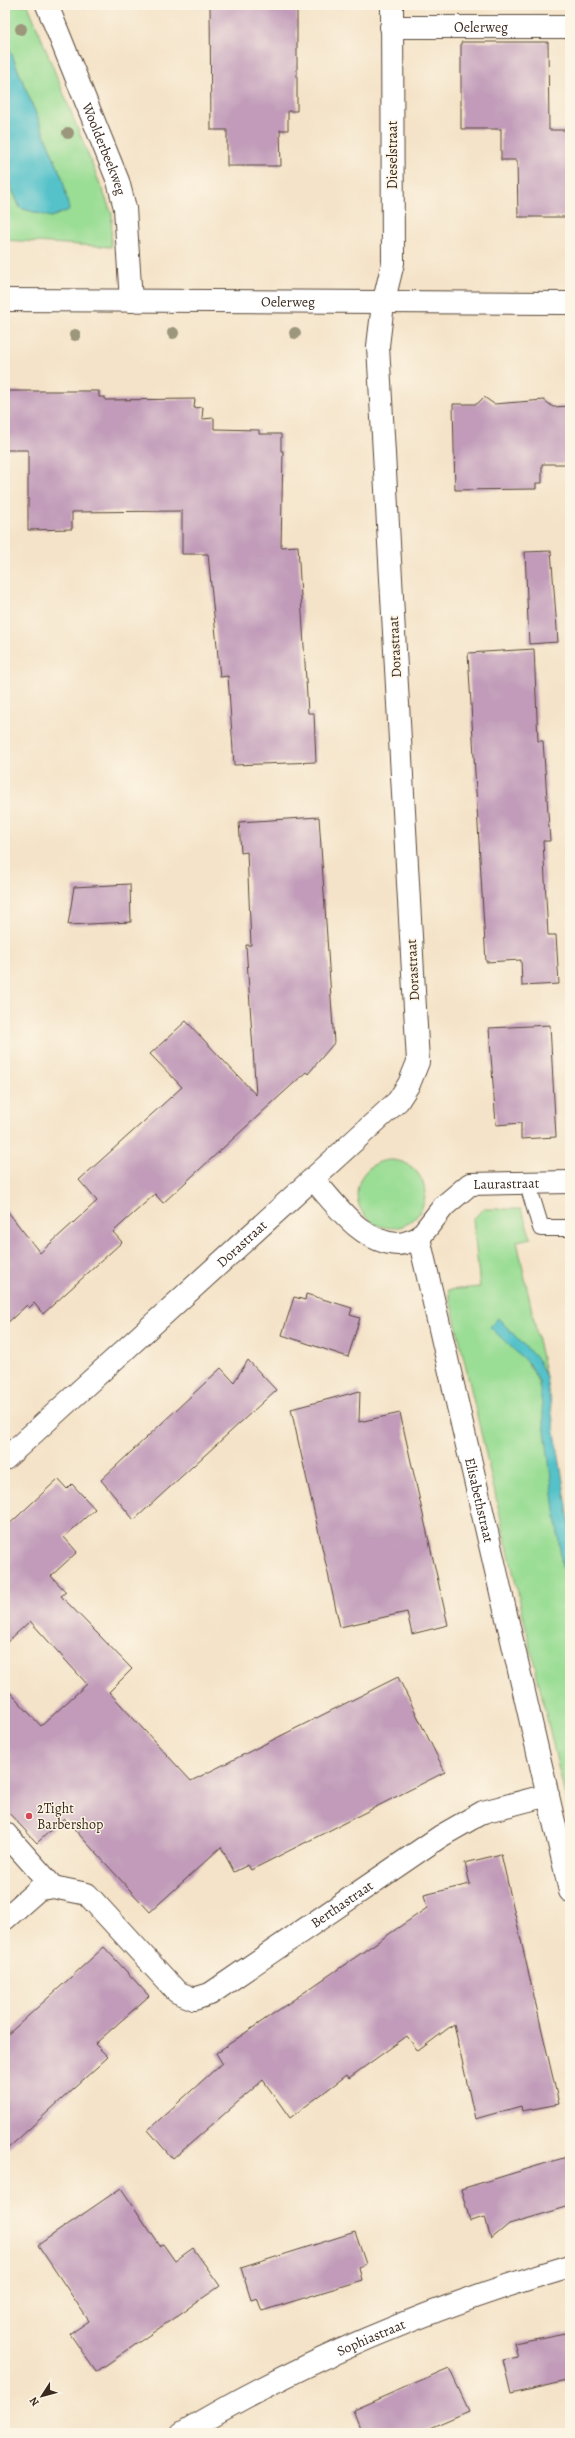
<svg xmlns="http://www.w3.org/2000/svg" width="575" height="2438" font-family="Alegreya,serif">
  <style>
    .green { fill: #9add94; stroke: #6a8459 }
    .water { fill: #55c2ca; stroke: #487674 }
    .building { fill: #c19bb9 }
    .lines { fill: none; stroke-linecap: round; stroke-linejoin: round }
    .lane-casing { stroke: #574638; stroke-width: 18 }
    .street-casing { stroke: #574638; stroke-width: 24 }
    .primary-casing { stroke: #574638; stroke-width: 24 }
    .lane { stroke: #fff; stroke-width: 16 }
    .street { stroke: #fff; stroke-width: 22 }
    .primary { stroke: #fff; stroke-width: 22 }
    .tree { fill: #9b967b }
    .poi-dot { fill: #d1495b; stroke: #fcf5e5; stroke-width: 1.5 }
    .labels { text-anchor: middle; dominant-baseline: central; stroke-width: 3; stroke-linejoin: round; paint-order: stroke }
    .street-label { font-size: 14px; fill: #3b2a1e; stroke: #fcf5e5 }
    .poi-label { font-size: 14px; fill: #3b2a1e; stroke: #fcf5e5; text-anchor: start }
  </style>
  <rect width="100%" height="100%" fill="#fcf5e5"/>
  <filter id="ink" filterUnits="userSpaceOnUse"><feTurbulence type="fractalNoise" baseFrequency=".025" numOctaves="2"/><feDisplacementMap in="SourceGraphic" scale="8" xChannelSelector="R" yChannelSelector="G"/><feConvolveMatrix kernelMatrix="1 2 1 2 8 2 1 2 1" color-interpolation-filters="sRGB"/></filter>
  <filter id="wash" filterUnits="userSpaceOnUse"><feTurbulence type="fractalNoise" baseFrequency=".012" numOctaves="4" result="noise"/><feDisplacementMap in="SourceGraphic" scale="16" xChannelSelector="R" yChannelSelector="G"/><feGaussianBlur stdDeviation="0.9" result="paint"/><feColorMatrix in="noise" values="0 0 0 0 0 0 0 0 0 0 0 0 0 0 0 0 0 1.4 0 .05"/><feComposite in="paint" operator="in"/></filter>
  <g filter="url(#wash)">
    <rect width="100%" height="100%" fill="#f4e3c8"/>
    <path class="green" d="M5,5H28L112,214L111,247L5,240V172L20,208L63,180L5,38Z
      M357 1194a34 34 0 1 1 68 0a34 34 0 1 1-68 0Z
      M483,1209H521L531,1238L517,1241L546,1377L538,1360L490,1327C520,1355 535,1361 544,1403L566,1598L570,1611V1818L448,1290L480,1287L473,1219Z"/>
    <path class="water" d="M5,38L63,180L69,210L51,217L20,208L5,172Z
      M498,1318L538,1360L546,1377L570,1525V1611L566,1598L539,1382L531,1366L490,1327Z"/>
    <g id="blocks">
      <path class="building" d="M210,5H297V111H288V130H280L281,166H227V130H211Z
        M461,42H548L549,130H570V217H518L517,160H501V129H461Z
        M5,391H99V397H105V400L195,399L194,408L203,407L202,419L214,418V429L259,430V434H281V451H283L281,547L298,546L308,713H314L316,762L234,765L228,676L220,677L208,554H182V511L72,512V529L28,530V450H5Z
        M484,397L494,404L544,400L553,407L570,406V464H542V483H536V489L455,490L453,404H477Z
        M551,551L558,642L529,644L525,552Z
        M534,649L538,741H543L550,841H543L548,935H556L559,984L522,986L521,960L486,962L468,653Z
        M319,817L334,1043L308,1074L306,1072L163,1203L155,1194L113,1232L122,1242L43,1314L34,1303L29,1308L27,1305L5,1325V1208L40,1253L97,1201L79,1180L182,1087L150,1054L186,1021L256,1095L246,945H251L247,852L241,853L239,822Z
        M130,884L131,922L68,925L74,887Z
        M550,1025L556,1137L521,1139V1123L496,1125L489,1028Z
        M306,1294L352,1308L350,1315L360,1318L348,1357L282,1335L294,1297L305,1300Z
        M248,1360L276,1390L134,1520L101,1480L221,1368L234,1382Z
        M360,1391L359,1422L400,1413L448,1625L412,1634L407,1612L340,1627L291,1409Z
        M58,1479L67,1489L72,1484L95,1509L64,1537L77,1552L51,1576L66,1592L61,1596L132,1669L109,1692L191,1781L398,1677L445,1772L251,1870L248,1865L234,1872L221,1847L150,1912L64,1818L37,1843L5,1809V1687L41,1726L87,1684L30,1621L5,1644V1528Z
        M501,1854L559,2104L522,2111L521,2106L475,2119L454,2024L418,2051L407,2036L349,2078L347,2075L290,2118L263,2080L173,2159L148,2130L222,2063L216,2053L427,1908L424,1895L470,1884L465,1863Z
        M104,1947L149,1996L95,2044L108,2057L5,2151V2037Z
        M570,2156V2206L509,2224L491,2239L485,2217L470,2221L461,2189Z
        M121,2188L160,2246L163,2244L175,2261L193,2248L220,2286L96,2372L70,2334L89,2321L38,2245Z
        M355,2232L366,2264L359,2267L362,2280L262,2311L257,2298L251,2300L241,2268Z
        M570,2332V2380L511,2394L503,2360L518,2357L514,2343Z
        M449,2368L469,2411L418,2433H362L353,2410Z"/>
    </g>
  </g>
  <g filter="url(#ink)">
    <use href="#blocks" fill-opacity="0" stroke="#574638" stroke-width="1"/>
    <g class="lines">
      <g class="lane-casing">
        <path id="lane" d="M527,1182L541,1228H570"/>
      </g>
      <g class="street-casing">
        <g id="street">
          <path id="s1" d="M47,5L118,181L125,208L131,301"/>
          <path id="s2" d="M391,27H570"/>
          <path d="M313,1179C336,1204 361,1243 398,1244C405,1244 413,1240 419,1238"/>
          <path id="s3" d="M419,1238L570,1891"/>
          <path id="s4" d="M419,1238L444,1206L470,1184L570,1182"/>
          <path id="s5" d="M5,1459L398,1101L409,1084L418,1062L378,346L383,304L393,263L392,5"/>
          <path d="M5,1833L53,1887"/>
          <path id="s6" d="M5,1919L39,1889L53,1887L87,1894L177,1992L194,1999L210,1994L441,1836L483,1812L548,1795"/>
          <path id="s7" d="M182,2433C303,2360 435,2306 570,2266"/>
        </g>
      </g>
      <g class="primary-casing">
        <g id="primary">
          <path id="s8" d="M5,300L570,303"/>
        </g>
      </g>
      <use href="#lane" class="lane"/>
      <use href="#street" class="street"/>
      <use href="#primary" class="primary"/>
    </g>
    <g class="tree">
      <circle cx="21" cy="29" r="6"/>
      <circle cx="68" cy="133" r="6"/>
      <circle cx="173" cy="333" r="6"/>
      <circle cx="295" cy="333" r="6"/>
      <circle cx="75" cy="335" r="6"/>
    </g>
  </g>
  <circle class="poi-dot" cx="29" cy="1816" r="4"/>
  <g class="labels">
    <g class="street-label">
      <text stroke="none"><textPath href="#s2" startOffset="90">Oelerweg</textPath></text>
      <text stroke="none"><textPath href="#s1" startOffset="155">Woolderbeekweg</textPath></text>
      <text transform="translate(392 155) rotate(-90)">Dieselstraat</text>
      <text stroke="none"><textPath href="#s8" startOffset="283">Oelerweg</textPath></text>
      <text transform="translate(395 647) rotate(-93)">Dorastraat</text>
      <text transform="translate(413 970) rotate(-93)">Dorastraat</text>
      <text stroke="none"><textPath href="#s4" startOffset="111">Laurastraat</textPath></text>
      <text stroke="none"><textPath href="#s5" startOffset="320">Dorastraat</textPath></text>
      <text stroke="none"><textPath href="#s3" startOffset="269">Elisabethstraat</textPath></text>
      <text stroke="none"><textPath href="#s6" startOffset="422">Berthastraat</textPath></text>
      <text stroke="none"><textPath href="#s7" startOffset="212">Sophiastraat</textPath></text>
    </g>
    <g class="poi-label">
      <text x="37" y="1808">2Tight<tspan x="37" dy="16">Barbershop</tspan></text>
    </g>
  </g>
  <rect width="575" height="2438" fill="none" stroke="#fcf5e5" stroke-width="20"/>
  <g transform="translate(42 2396) rotate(234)" stroke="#fcf5e5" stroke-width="3" paint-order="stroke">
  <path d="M0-3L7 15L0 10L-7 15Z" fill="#3b2a1e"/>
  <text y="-6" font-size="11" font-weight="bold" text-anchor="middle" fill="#3b2a1e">N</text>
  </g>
</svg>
